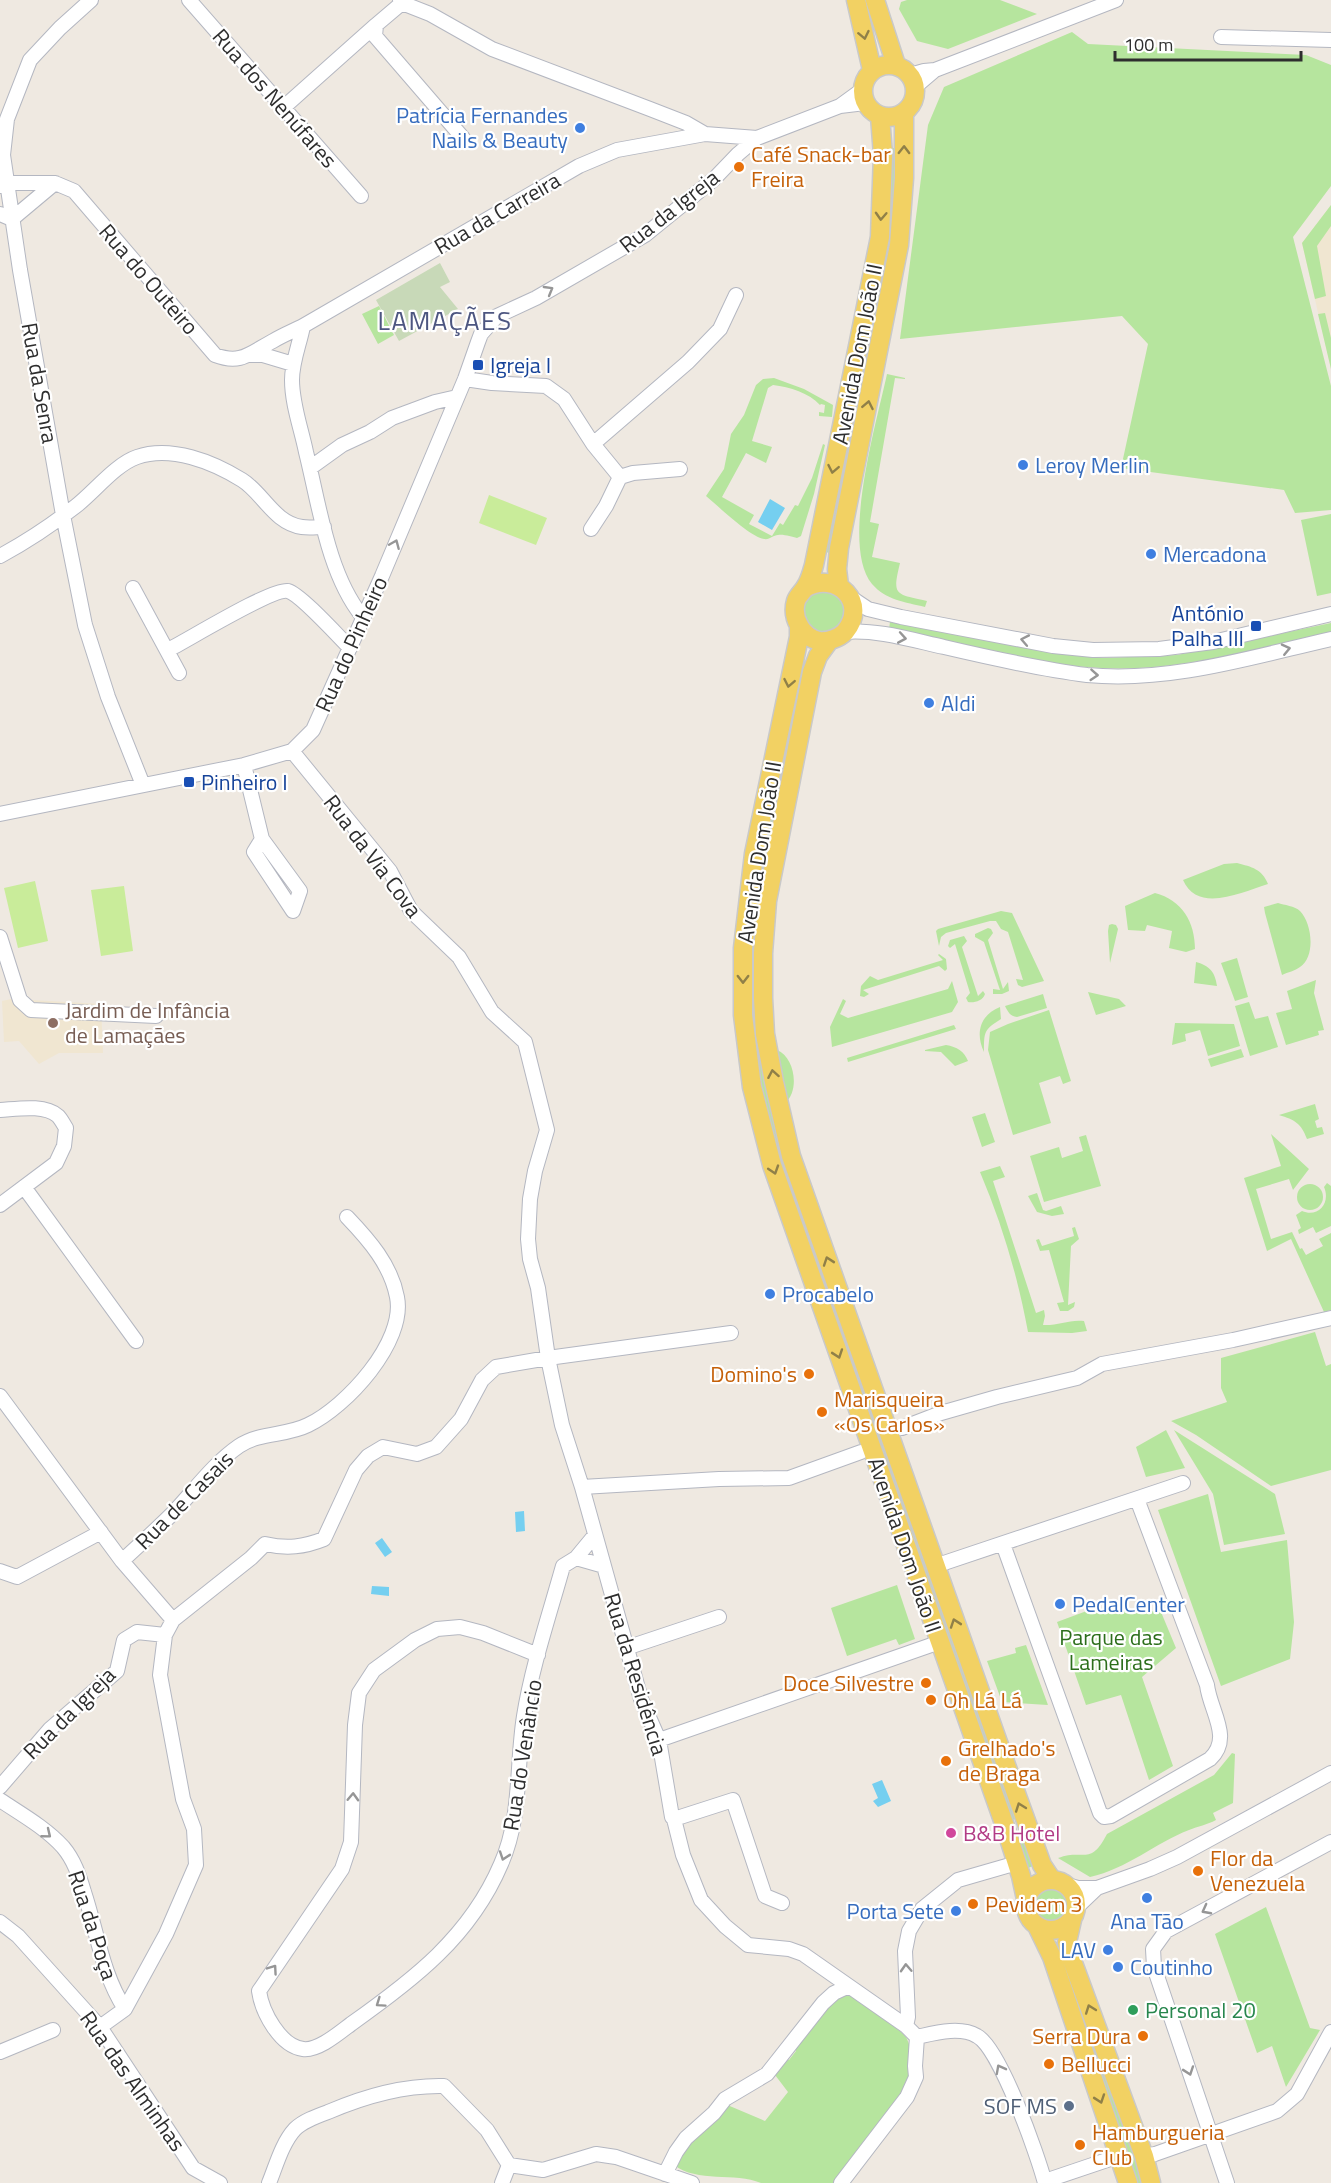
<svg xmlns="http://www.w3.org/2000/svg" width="1331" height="2183" font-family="'Titillium Web',sans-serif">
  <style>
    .education { fill: #f0e6d1 }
    .green { fill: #b6e59e }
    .cemetery { fill: #c8d9b8 }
    .pitch { fill: #c9ec9a }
    .water { fill: #75cff0 }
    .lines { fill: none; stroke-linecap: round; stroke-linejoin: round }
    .minor-casing { stroke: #b4b7c1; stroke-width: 16 }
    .major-casing { stroke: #c9c9c9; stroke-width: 21 }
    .minor { stroke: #fff; stroke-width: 14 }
    .major { stroke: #f2d163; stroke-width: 18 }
    .oneway { stroke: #908048 }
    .oneway2 { stroke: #969696 }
    .shop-dot { fill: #3f7fe0; stroke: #fff; stroke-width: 2 }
    .food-dot { fill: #e8710a; stroke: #fff; stroke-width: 2 }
    .transit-dot { fill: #1a4fb4; stroke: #fff; stroke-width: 2 }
    .education-dot { fill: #8d6e63; stroke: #fff; stroke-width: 2 }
    .hotel-dot { fill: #d1479c; stroke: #fff; stroke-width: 2 }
    .leisure-dot { fill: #2e9e5b; stroke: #fff; stroke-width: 2 }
    .service-dot { fill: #5c6f8a; stroke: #fff; stroke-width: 2 }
    .labels { text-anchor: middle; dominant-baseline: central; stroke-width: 4.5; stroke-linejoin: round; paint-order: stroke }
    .street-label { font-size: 22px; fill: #2e2e2e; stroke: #fff }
    .shop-label { font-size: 22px; fill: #366cbe; stroke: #fff; text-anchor: start }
    .food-label { font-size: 22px; fill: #c56008; stroke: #fff; text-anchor: start }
    .transit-label { font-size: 22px; fill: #164399; stroke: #fff; text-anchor: start }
    .education-label { font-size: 22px; fill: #785e54; stroke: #fff; text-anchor: start }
    .park-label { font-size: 22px; fill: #2c6e1b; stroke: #fff }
    .hotel-label { font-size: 22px; fill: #b23c85; stroke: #fff; text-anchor: start }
    .leisure-label { font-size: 22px; fill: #27864d; stroke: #fff; text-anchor: start }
    .service-label { font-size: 22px; fill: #4e5e75; stroke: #fff; text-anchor: end }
    .quarter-label { font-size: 26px; letter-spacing: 1.5px; fill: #4d5680; stroke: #fff }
  </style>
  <rect width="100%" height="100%" fill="#efe9e1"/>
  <path class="education" d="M1331,205V369L1302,243Z
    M25,996L31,1000L101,1004L103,1053H59L39,1064L19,1041L4,1042L2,1001Z"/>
  <path class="green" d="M907,0H1000L1037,14L948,49L917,41L899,9L901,2Z
    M1072,32L1088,44L1306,55L1331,65V186L1293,237L1331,386V510L1295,513L1284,490L1121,468L1148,344L1122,316L900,339L928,125L944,87Z
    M889,148H898L899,198L833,553L823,552Z
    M1331,205V226L1317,246L1326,296L1315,299L1302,243Z
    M379,306L394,335L378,344L362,314Z
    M1325,313L1331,338V369L1318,314Z
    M887,374L905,378V379L895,378L870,522L879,524L872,557L900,563C892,596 895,594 927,601L925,607C905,602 886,600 872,584C840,546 877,421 887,374Z
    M774,378L804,389L833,405L832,417L819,416V412L824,413L825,405L821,404L820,405C809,393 790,387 773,385L768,388L752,441L772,447L766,463L746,453L722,497L754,515L749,524L772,536L780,523L783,525L795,505L798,506L812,478L823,444L825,445L814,494L801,536L797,538C792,537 784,534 778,535C773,535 770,540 764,539C750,537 718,506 706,496L724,469L731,434L744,415L756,385L763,379Z
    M1331,514V593L1317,596L1301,520Z
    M802 612a21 21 0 1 1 42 0a21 21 0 1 1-42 0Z
    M890,622L1045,651L1103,658L1177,655L1331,623V632C1256,649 1179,672 1101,668C1029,664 959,642 889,629Z
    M799,666L807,668L764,876L761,1043L1018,1818L1009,1821L776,1156L752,1045V903Z
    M1237,863C1252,867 1262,869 1268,884C1242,892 1198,914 1183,880L1224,864Z
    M1155,893C1182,900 1195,922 1195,949L1186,952L1169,948L1172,931L1147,925L1145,931L1128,930L1125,906Z
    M1278,903C1284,905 1295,906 1300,911C1312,923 1316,957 1300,967C1295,971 1288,972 1282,975L1265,913L1264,907Z
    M1001,911L1012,913L1044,981L1022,987L1018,985L1016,979L1023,980L1008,932L1001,929L996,921H990L946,933L941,937L939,946L936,931L938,929Z
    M1112,924L1116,925L1118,929L1110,963L1108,931L1109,925Z
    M988,928L991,929L993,933L988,940L1003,989L1008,982L1009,991L1002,994H993V989L1000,990L984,942L975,937V934Z
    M964,936L967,941L962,947L978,996L983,991L985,994C983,1001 974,1003 968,1002L966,998L970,993L955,944L950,948L948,946L950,940Z
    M939,954L946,959L947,969L945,971L939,966L863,990L869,994L864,997L860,996L861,986L870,976L878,980L943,960L938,955Z
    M1237,958L1248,997L1235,1001L1221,963Z
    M1196,962C1210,966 1215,972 1217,986L1194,983Z
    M1316,980L1314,993L1324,1030L1318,1031L1319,1035L1286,1045L1276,1013L1292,1009L1287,991Z
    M952,981L958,1002L952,1012L832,1047L830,1027L843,999L846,1001L840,1014L848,1018L948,989Z
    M1088,992L1119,999L1126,1006L1096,1015Z
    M1043,994L1047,1008L1017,1017C1010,1016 1008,1012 1005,1006Z
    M1249,1002L1255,1019L1268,1016L1278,1047L1250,1056L1235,1006Z
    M1000,1007L1001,1019C984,1030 984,1031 984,1052C975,1033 980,1015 1000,1007Z
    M1049,1010L1071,1081L1063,1084L1060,1076L1039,1083L1051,1123L1013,1135L988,1050L990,1032L1008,1024Z
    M1175,1023L1234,1024L1240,1046L1208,1056L1200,1030L1185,1034L1186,1041L1172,1045Z
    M954,1025L956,1029L848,1062L847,1058Z
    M946,1045C957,1047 964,1051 968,1061L955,1066L941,1052L925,1051V1050Z
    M1241,1049L1244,1057L1211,1067L1208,1059Z
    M777,1050C795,1057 800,1091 785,1103Z
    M1315,1104L1319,1119L1315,1121L1317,1128L1322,1127L1324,1134L1307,1139C1301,1123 1295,1120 1279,1115Z
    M985,1113L995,1142L982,1147L972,1117Z
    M1271,1134L1309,1169L1293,1190L1289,1179L1256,1189L1271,1239L1292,1232L1300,1249L1302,1248L1306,1255L1323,1246L1319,1239L1331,1233V1310L1324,1312L1291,1239L1267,1251L1244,1178L1281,1166Z
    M1086,1135L1101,1186L1044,1202L1030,1156L1059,1147L1062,1158L1083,1151L1079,1137Z
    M1000,1166L1005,1177L993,1181L1036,1313L1044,1310L1045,1316L1043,1325C1057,1326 1070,1319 1084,1321L1087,1331L1072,1333L1028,1332C1018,1277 1002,1224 980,1172Z
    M1327,1183L1331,1186V1226L1316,1233L1313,1227L1299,1234L1298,1230L1301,1228L1296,1215L1302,1211C1318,1218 1331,1203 1324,1187Z
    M1297 1197a13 13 0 1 1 26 0a13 13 0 1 1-26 0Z
    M1037,1193L1043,1210L1046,1211L1061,1206L1064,1214L1052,1216L1037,1212L1028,1196Z
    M1075,1227L1079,1239L1071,1246L1068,1305L1075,1302L1074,1307L1068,1311H1060L1057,1303L1064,1302L1049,1250L1040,1251L1036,1240L1039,1239L1042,1246L1074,1236L1072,1228Z
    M1315,1332L1326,1366L1331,1364V1470L1271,1486L1196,1435L1171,1421L1227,1402L1221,1388V1358Z
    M1166,1430L1185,1468L1146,1477L1136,1447Z
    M1174,1430L1275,1494L1285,1534L1224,1545L1213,1494Z
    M1208,1494L1221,1552L1287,1540L1294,1622L1290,1659L1221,1686L1158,1510Z
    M897,1585L915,1639L899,1645L896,1639L847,1656L831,1608Z
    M1122,1608L1161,1612L1176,1648L1142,1677L1173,1766L1149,1780L1121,1695L1086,1705L1057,1622L1092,1609Z
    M1026,1645L1048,1705L1002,1702L987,1661L1016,1653L1015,1648Z
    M1232,1753L1235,1754L1233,1803L1213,1813L1216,1820C1207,1825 1198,1826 1189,1830C1155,1843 1127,1869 1090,1877L1058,1858C1084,1848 1090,1867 1107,1834L1214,1775Z
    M1022,1830L1035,1865L1026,1869L1014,1832Z
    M1033 1905a18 18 0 1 1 36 0a18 18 0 1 1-36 0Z
    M1266,1907L1310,2028L1320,2030L1286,2087L1272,2046L1257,2053L1215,1934Z
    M1067,1960L1144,2183H1134L1058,1962Z
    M845,1995L853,1996C863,2004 903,2030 907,2039C917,2060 907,2084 897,2102L833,2183H761C735,2172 697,2183 674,2165L678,2153L725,2104L765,2121L788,2092L772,2071L781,2060H789L796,2051L795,2044L834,2001Z"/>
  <path class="cemetery" d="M440,263L450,282L440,287L458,309L399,341L376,300Z"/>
  <path class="pitch" d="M489,495L547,518L536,545L479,523Z
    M35,881L48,941L18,948L4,888Z
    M124,886L133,951L101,956L91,890Z"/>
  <path class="water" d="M770,499L785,508L772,530L758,522Z
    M524,1511L525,1531L516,1532L515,1512Z
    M382,1538L392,1552L385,1557L375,1543Z
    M372,1586L389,1587V1596L371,1594Z
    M882,1780L891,1801L878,1807L873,1801L878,1798L872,1784Z"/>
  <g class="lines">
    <g class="minor-casing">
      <path id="minor" d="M91,0L60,28L30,60L7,119L3,155L20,270L63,515L85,625L108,697L143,785
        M189,0L361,196
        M400,0L402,3L430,14L492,49L650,109L686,123L705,134L757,138
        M402,3L376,25L375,36L463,138
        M1221,37L1331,40
        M910,75L924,71L935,70L1116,0
        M915,87L935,70
        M840,106L865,103
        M284,107L376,25
        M0,186L6,183H55L74,191L215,355C241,365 250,353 273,341C283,335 293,331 303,326
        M0,214L12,219L55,183
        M250,355H263L293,364
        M465,379L492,383L546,386L564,399L593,444L620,477L606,506L591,529
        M593,444L688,362L720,329L736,295
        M310,468L342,445L370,432L392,418L435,402L457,397
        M620,477L633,473L680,469
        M0,556C26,542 53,524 76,506C94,492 116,464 137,457C171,445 213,462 242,480C263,493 274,523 302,527C309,528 317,527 324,527
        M133,588L179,673
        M850,597L868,609L901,617L1053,646L1093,650L1159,649L1213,642L1331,614
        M362,616C328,574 319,504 306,452C301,428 292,404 292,380C292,361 300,343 303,326L579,166L617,150L705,134
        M844,632C877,629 912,640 944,647C991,658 1039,669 1087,675C1169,683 1252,657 1331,639
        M168,650C188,640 272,588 288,591C300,594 339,637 350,648
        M292,751L390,871L411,911L459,957L492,1012L525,1042L547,1130L535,1171L530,1199L528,1239L530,1259L538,1288L548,1358L562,1425L582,1487L641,1699L659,1740L672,1817L674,1819L683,1855L701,1900L725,1926L748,1945L789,1949L803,1954L906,2026L917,2037
        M244,765L262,839L300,891L293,911L254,852L262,839
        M0,814L244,765L292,751L313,730L382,576L465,379L478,342L481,334L497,316L536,298L645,235L714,179L738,154L757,138L840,106L862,90
        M0,937L20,1000L31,1010L156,1016
        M0,1110C17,1109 44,1104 58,1116C61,1119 64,1125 66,1128L64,1146L56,1163L0,1205
        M24,1187L136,1341
        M0,1396L122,1561L173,1620
        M902,1428L941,1413L997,1397L1077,1378L1102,1364L1233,1340L1331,1318
        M582,1487L719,1479L789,1478L861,1452
        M1003,1544L1100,1813L1104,1817L1111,1816L1210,1759C1233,1738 1210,1711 1207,1685L1137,1499
        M576,1558L604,1566
        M122,1561C139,1545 156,1530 172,1514C194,1491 213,1464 239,1446C260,1432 286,1436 308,1425C346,1407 406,1342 397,1297C391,1265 369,1240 347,1217
        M935,1566L1183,1483
        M0,1571L17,1577L101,1532
        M626,1648L719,1617
        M538,1655L483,1633L460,1627L437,1629L415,1640L374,1670L359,1693L355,1725L351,1842L342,1869L259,1991C262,2012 280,2046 303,2049C318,2051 339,2033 351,2024C413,1980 470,1937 501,1864C522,1817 516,1766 524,1716C532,1666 549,1616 563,1566L576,1558L595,1535
        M659,1740L940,1642
        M0,1787L50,1729L117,1671L124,1640L137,1632L165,1635
        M0,1800C21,1814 46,1828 63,1847C74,1860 79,1875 84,1892C97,1931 102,1974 125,2009
        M674,1819L733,1800L765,1896L782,1903
        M1067,1885L1078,1888H1097L1150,1869L1177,1857L1331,1773
        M1076,1908L1097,1888
        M0,1922L18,1936L100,2027L193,2168L220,2183
        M906,2026L908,2017L905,1951L909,1931L922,1909L958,1880L1017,1863
        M100,2027L125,2009L166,1934L196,1865L194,1829L183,1799L160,1675L165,1635L173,1620L251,1558L265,1544C287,1549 304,1547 324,1539L356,1470L368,1456L383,1447L417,1454L436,1447L461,1419L482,1380L496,1367L548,1358L731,1333
        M917,2037C935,2033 960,2026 977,2036C1000,2048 1038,2156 1045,2183
        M0,2052L53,2030
        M1144,2156L1155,2154L1277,2111L1297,2094L1331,2032
        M509,2165L543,2170L596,2154L616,2157L692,2183
        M665,2174L676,2152L686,2138L714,2113L725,2099L767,2074L823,2003L834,1993L847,1987
        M1045,2181L1119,2156
        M269,2183C276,2166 282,2143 295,2129C303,2121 317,2116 328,2112C365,2096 403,2085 444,2086L487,2130L509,2165
        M502,2183L509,2165
        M841,2183L907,2097L916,2077L915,2066L917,2037
        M1227,2183L1154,1967L1153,1949L1166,1931L1331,1842"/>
    </g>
    <g class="major-casing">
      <path id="major" d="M856,0L872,70
        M875,0L896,65
        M863 91a26 26 0 1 1 52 0a26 26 0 1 1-52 0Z
        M839,586L837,569L839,548L899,245L904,178V113
        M805,588C837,570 869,603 845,632C839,638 828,642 819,641C802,637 791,618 796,601C798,595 803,592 806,586C810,580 812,572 814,565L880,237L883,155L880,116
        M799,625V637L754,854L743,948V1015L752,1087L772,1165L1006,1829L1021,1876L1026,1899
        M829,641L818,656L812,672L767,901L763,953V998L765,1034L774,1082L791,1156L1018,1799L1042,1865L1052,1880
        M1026 1905a25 25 0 1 1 50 0a25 25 0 1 1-50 0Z
        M1072,1920L1067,1942L1069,1952L1144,2156L1151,2183
        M1037,1926L1052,1957L1128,2183"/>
    </g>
    <use href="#minor" class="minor"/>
    <use href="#major" class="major"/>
  </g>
  <defs><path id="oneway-chevron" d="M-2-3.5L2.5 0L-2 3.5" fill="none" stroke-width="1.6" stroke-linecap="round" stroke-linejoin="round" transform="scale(1.5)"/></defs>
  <g class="oneway">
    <use href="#oneway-chevron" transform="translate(864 35) rotate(78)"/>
    <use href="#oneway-chevron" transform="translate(904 150) rotate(-89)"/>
    <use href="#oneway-chevron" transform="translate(881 216) rotate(93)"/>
    <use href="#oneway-chevron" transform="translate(868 405) rotate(-79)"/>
    <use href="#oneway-chevron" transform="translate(833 469) rotate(101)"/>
    <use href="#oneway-chevron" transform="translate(789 683) rotate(101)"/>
    <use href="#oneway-chevron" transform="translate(743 979) rotate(90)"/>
    <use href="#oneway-chevron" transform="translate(773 1074) rotate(-100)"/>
    <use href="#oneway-chevron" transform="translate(774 1170) rotate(72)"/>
    <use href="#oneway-chevron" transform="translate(828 1261) rotate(-109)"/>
    <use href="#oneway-chevron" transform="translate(838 1354) rotate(71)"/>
    <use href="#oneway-chevron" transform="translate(955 1623) rotate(-109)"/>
    <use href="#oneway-chevron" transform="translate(1020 1807) rotate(-110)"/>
    <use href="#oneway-chevron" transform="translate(1090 2009) rotate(-110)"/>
    <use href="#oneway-chevron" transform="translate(1100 2099) rotate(71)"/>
  </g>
  <g class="oneway2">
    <use href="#oneway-chevron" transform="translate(549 290) rotate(-30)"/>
    <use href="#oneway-chevron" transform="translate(395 544) rotate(-67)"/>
    <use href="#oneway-chevron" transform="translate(902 638) rotate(10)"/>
    <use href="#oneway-chevron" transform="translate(1025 640) rotate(-169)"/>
    <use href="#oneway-chevron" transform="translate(1286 649) rotate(-13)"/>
    <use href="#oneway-chevron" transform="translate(1094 675) rotate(4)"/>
    <use href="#oneway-chevron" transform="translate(353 1797) rotate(-88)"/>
    <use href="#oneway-chevron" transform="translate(47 1834) rotate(39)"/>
    <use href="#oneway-chevron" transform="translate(504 1856) rotate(109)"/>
    <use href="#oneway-chevron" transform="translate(1206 1910) rotate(152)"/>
    <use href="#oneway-chevron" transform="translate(906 1968) rotate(-93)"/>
    <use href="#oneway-chevron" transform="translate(273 1969) rotate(-55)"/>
    <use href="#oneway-chevron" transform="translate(380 2003) rotate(145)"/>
    <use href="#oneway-chevron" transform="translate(1000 2069) rotate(-118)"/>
    <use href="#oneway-chevron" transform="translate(1189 2071) rotate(71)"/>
  </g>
  <g class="shop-dot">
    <circle cx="580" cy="128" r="6"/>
    <circle cx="1023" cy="465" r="6"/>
    <circle cx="1151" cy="554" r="6"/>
    <circle cx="929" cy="703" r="6"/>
    <circle cx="770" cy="1294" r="6"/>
    <circle cx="1060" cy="1604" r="6"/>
    <circle cx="1147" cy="1898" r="6"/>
    <circle cx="956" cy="1911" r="6"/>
    <circle cx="1108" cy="1950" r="6"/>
    <circle cx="1118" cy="1967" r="6"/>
  </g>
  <g class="food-dot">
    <circle cx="739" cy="167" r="6"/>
    <circle cx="809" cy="1374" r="6"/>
    <circle cx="822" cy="1412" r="6"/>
    <circle cx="926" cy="1683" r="6"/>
    <circle cx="931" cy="1700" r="6"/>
    <circle cx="946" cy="1761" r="6"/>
    <circle cx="1198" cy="1871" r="6"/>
    <circle cx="973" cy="1904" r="6"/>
    <circle cx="1143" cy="2036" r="6"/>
    <circle cx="1049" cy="2064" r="6"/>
    <circle cx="1080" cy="2145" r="6"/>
  </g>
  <g class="transit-dot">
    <rect x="472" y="359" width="12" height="12" rx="3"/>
    <rect x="1250" y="620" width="12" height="12" rx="3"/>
    <rect x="183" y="776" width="12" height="12" rx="3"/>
  </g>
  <circle class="education-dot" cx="53" cy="1023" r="6"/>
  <circle class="hotel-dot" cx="951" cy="1833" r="6"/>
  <circle class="leisure-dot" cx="1133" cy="2010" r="6"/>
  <circle class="service-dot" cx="1069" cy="2106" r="6"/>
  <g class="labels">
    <g class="street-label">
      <text transform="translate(275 98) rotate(49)">Rua dos Nenúfares</text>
      <text transform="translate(669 211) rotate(-38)">Rua da Igreja</text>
      <text transform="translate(497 213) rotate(-30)">Rua da Carreira</text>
      <text transform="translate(149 279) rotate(49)">Rua do Outeiro</text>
      <text transform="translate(857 354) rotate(-79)">Avenida Dom João II</text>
      <text transform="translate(40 383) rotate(80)">Rua da Senra</text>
      <text transform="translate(351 644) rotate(-66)">Rua do Pinheiro</text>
      <text transform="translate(759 852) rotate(-81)">Avenida Dom João II</text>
      <text transform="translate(373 856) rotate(53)">Rua da Via Cova</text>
      <text transform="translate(184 1500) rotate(-45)">Rua de Casais</text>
      <text transform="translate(905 1545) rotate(71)">Avenida Dom João II</text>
      <text transform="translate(636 1674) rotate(73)">Rua da Residência</text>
      <text transform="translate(69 1713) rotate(-45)">Rua da Igreja</text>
      <text transform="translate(522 1755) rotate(-81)">Rua do Venâncio</text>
      <text transform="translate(93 1925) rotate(72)">Rua da Poça</text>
      <text transform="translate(133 2081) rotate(55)">Rua das Alminhas</text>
    </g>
    <g class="shop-label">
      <text x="568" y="115" text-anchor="end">Patrícia Fernandes<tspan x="568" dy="25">Nails &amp; Beauty</tspan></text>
      <text x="1035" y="465">Leroy Merlin</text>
      <text x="1163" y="554">Mercadona</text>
      <text x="941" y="703">Aldi</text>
      <text x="782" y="1294">Procabelo</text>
      <text x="1072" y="1604">PedalCenter</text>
      <text x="944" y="1911" text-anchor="end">Porta Sete</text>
      <text x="1147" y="1921" text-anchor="middle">Ana Tão</text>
      <text x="1096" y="1950" text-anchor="end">LAV</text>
      <text x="1130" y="1967">Coutinho</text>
    </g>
    <g class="food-label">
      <text x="751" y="154">Café Snack-bar<tspan x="751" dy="25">Freira</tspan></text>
      <text x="797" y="1374" text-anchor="end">Domino's</text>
      <text x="834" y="1399">Marisqueira<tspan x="834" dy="25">«Os Carlos»</tspan></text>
      <text x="914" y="1683" text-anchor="end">Doce Silvestre</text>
      <text x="943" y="1700">Oh Lá Lá</text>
      <text x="958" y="1748">Grelhado's<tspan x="958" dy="25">de Braga</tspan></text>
      <text x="1210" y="1858">Flor da<tspan x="1210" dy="25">Venezuela</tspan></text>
      <text x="985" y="1904">Pevidem 3</text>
      <text x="1131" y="2036" text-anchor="end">Serra Dura</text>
      <text x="1061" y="2064">Bellucci</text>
      <text x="1092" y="2132">Hamburgueria<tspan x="1092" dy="25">Club</tspan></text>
    </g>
    <g class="transit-label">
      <text x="490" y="365">Igreja I</text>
      <text x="1244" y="613" text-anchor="end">António<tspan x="1244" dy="25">Palha III</tspan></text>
      <text x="201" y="782">Pinheiro I</text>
    </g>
    <g class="education-label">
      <text x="65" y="1010">Jardim de Infância<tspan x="65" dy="25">de Lamaçães</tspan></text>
    </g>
    <g class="park-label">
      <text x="1111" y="1637">Parque das<tspan x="1111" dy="25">Lameiras</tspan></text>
    </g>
    <g class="hotel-label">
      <text x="963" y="1833">B&amp;B Hotel</text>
    </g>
    <g class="leisure-label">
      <text x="1145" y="2010">Personal 20</text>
    </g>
    <g class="service-label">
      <text x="1057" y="2106">SOF MS</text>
    </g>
    <g class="quarter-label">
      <text x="445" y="320">LAMAÇÃES</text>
    </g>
  </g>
  <path d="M1115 51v9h186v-9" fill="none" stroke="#2e2e2e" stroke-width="3"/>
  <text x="1124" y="51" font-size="18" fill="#2e2e2e" stroke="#ffffff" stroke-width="4.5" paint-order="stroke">100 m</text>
</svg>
